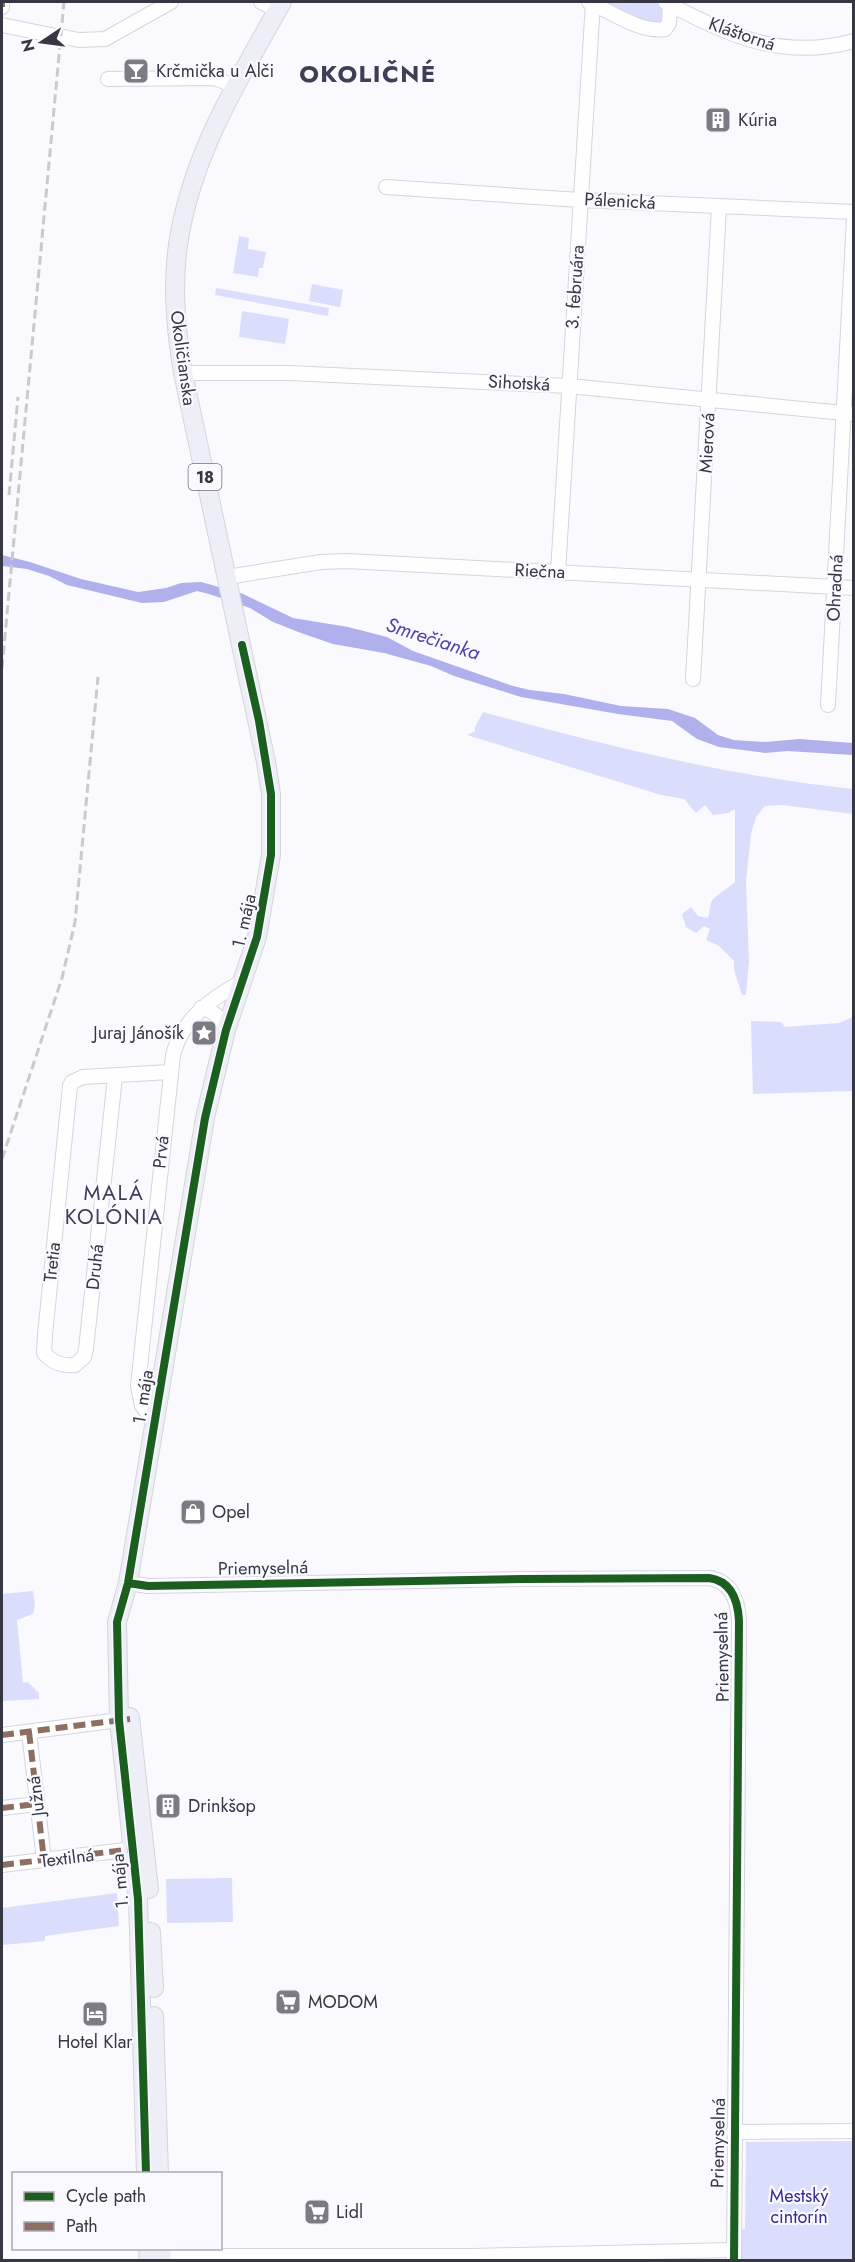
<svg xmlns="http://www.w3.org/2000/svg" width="855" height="2262" font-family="Jost,sans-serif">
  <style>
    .green { fill: #dbddfc }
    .water { fill: #b0b0ed }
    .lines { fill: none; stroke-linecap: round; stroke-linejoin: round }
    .minor-casing { stroke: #d4d5dd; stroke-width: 16 }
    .major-casing { stroke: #d5d5d9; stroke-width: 20 }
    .minor { stroke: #fefeff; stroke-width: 14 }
    .major { stroke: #eeeef6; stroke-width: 18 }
    .rail { stroke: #cacacc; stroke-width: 3; stroke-dasharray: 9 4.5; stroke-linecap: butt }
    .quiet { stroke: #8d6e63; stroke-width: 6; stroke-dasharray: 12 6; stroke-linecap: butt }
    .cycleway-casing { stroke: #f9f9ff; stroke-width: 11 }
    .cycleway { stroke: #1b5e20; stroke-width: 8 }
    .labels { text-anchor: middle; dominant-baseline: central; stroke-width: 4.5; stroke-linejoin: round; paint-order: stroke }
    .shield { fill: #f9f9ff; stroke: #70717b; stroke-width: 1.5 }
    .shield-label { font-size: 16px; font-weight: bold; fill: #363742 }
    .street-label { font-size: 18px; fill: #363742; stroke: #f9f9ff }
    .poi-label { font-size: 18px; fill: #363742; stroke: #f9f9ff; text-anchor: start }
    .park-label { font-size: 18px; fill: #382a8c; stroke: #f9f9ff }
    .water-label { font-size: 20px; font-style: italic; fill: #4b43a6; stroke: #f9f9ff }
    .quarter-label { font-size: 21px; letter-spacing: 1.5px; fill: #3e3f55; stroke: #f9f9ff }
    .district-label { font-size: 24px; font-weight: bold; letter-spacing: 1.5px; fill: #3e3f55; stroke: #f9f9ff }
  </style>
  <rect width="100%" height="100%" fill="#fafafe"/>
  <path class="green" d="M600,2H655L663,6L662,25L650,26Z
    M239,236L249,238L248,249L266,252L263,268H259L258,277L233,273Z
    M312,284L343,290L340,307L309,301Z
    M216,288L329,308L328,316L215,295Z
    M242,311L289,319L285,344L239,337Z
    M483,712C605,745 727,776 853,789V814L782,805L765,806L756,817L751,834L746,882L749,961L746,995H742L734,970V961L719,946L706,940L710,929L704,926L696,933L686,927L682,914L691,907L698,916L708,918C710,913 709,908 711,903C712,897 729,888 735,882V809L728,813L713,815L705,805L696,813L684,799L661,795L467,735L475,731V727Z
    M853,1017V1091L753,1094L751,1021L781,1022L785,1027L839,1023Z
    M33,1591L35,1605L33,1614L17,1620L23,1683L28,1682L39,1693V1699L2,1701V1594Z
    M232,1878L233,1922L167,1923L166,1879Z
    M117,1893L119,1926L45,1936V1941L2,1945V1908Z
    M853,2141V2260H742L741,2229H745L746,2142Z"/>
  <path class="water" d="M2,555L30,562L81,579L138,592L166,588L181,583L201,582L241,593L293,618L348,627L387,637L413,651L513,686L530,690L564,694L621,706L668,709L695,718L718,735L734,740L766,742L799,739L853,743V755L787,751L765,753L719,747L697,739L672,721L618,714L521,697L454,676L431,666L384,653L333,644L301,633L273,622L250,608L209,594L197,591L164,602L142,603L67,585L49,576L27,569L2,566Z"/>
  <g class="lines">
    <g class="minor-casing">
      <path id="minor" d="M261,2L277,10
        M589,2C612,12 640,33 665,29L669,23L670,4
        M665,2C728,35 782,61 854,41
        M2,7V2
        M2,25L51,35
        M64,37L79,40L105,39L171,2
        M108,79L215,78L234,86
        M386,187L580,200L854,212
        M183,373H289L569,386L854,414
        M558,572L593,2
        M227,577L321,562L347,561L854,588
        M693,679L719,207
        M828,705L854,218
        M201,1008C215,1011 222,1018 226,1030
        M115,1077L86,1349L84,1357L75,1365C62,1366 53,1363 44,1353L45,1335L70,1086L72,1082L83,1077L170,1072
        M154,1421L142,1406L138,1386L173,1055C182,1019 212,998 243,981
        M128,1583L148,1586L524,1579L709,1578C731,1581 738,1600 739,1621L734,2260
        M29,1732L44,1860
        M2,1735L127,1719
        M2,1808L37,1804
        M2,1865L133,1849
        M733,2132L854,2131
        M153,2256H472L732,2250"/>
    </g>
    <g class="major-casing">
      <path id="major" d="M130,1717L149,1889
        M151,1932L154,1988
        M154,2016L159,2174
        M146,2174L138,1899L119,1720L117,1622L128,1583L205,1118L226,1030L257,937L271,855V794L266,762L183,373C176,330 172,288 178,245C191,155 239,79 282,2
        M148,2248L149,2260
        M161,2248L162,2260"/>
    </g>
    <use href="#minor" class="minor"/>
    <use href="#major" class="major"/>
    <path class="rail" d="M9,495L18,397
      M2,668L64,2
      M2,1159L62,978L75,922L98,677"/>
    <path class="quiet" d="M2,7V2
      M29,1732L44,1860
      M2,1735L130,1719
      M2,1808L37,1804
      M2,1865L133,1849"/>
    <g class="cycleway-casing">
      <path id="cycleway" d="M128,1583L148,1586L524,1579L709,1578C731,1581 738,1600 739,1621L734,2260
        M146,2174L138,1899L119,1720L117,1622L128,1583L205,1118L226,1030L257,937L271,855V794L259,721L242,645"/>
    </g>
    <use href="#cycleway" class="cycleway"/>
  </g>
  <defs>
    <g id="bar-square" transform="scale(1.35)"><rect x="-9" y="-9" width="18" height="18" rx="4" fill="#7b7b84" stroke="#f9f9ff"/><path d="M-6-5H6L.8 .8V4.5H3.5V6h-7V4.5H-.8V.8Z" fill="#fff"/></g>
    <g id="building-square" transform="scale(1.35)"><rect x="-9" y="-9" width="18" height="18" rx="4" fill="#7b7b84" stroke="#f9f9ff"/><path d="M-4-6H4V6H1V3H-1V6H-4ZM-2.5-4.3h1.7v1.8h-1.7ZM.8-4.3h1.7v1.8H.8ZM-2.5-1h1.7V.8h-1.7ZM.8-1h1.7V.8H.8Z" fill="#fff"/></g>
    <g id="sight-square" transform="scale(1.35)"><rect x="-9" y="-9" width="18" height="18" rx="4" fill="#7b7b84" stroke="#f9f9ff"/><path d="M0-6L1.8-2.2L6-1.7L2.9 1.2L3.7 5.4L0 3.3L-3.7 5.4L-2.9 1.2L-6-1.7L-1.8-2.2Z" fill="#fff"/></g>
    <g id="shop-square" transform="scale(1.35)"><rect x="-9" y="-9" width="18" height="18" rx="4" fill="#7b7b84" stroke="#f9f9ff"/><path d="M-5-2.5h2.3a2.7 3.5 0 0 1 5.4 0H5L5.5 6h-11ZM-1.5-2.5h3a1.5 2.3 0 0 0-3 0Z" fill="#fff"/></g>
    <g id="supermarket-square" transform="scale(1.35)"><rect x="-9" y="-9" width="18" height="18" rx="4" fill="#7b7b84" stroke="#f9f9ff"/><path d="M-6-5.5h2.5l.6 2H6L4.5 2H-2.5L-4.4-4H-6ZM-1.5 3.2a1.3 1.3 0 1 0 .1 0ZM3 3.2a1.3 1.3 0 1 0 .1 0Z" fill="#fff"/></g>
    <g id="hotel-square" transform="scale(1.35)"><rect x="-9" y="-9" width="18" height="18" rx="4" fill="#7b7b84" stroke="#f9f9ff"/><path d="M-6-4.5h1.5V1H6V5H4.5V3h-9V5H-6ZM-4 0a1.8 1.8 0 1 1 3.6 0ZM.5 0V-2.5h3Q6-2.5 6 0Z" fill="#fff"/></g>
  </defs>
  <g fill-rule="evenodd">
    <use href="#bar-square" x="136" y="71"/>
    <use href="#building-square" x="718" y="120"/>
    <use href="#sight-square" x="204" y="1033"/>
    <use href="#shop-square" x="193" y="1512"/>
    <use href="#building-square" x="168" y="1806"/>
    <use href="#supermarket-square" x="288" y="2002"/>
    <use href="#hotel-square" x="95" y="2014"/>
    <use href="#supermarket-square" x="317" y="2212"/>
  </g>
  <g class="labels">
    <rect class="shield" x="188.5" y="464" width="33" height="26" rx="4.5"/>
    <g class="shield-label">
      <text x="205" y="477">18</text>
    </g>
    <g class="street-label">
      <text transform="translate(742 34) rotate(19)">Kláštorná</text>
      <text transform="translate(620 201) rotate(3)">Pálenická</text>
      <text transform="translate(575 287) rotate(-86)">3. februára</text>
      <text transform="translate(183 358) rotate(82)">Okoličianska</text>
      <text transform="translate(519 383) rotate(3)">Sihotská</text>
      <text transform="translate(707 443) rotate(-87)">Mierová</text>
      <text transform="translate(540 571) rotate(3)">Riečna</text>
      <text transform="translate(835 588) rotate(-87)">Ohradná</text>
      <text transform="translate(244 921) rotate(-77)">1. mája</text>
      <text transform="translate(161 1152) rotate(-84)">Prvá</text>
      <text transform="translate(52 1262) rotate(-84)">Tretia</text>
      <text transform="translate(95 1267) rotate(-84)">Druhá</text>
      <text transform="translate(143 1397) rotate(-81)">1. mája</text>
      <text transform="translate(263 1568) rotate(-1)">Priemyselná</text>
      <text transform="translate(722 1657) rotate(-91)">Priemyselná</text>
      <text transform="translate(36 1796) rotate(-97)">Južná</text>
      <text transform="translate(67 1858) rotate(-7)">Textilná</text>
      <text transform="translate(120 1881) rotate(-95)">1. mája</text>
      <text transform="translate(718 2143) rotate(-89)">Priemyselná</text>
    </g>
    <g class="poi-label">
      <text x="156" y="71">Krčmička u Alči</text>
      <text x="738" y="120">Kúria</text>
      <text x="184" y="1033" text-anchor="end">Juraj Jánošík</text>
      <text x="212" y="1512">Opel</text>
      <text x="188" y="1806">Drinkšop</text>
      <text x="308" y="2002">MODOM</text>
      <text x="95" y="2042" text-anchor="middle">Hotel Klar</text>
      <text x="336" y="2212">Lidl</text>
    </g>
    <g class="park-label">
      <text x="799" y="2196">Mestský<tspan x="799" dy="21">cintorín</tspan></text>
    </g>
    <g class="water-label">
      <text transform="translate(433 639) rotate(18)">Smrečianka</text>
    </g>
    <g class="quarter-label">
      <text x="114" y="1193">MALÁ<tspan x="114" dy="24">KOLÓNIA</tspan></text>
    </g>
    <g class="district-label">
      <text x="368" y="73">OKOLIČNÉ</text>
    </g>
  </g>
  <rect width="855" height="2262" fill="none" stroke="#363742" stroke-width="6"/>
  <rect x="12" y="2172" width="210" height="78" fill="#f9f9ff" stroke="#ababb3" stroke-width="1.5"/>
  <rect x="24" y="2192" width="30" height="9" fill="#1b5e20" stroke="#ababb3" stroke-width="1.5"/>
  <text x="66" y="2202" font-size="18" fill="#363742">Cycle path</text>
  <rect x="24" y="2222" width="30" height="9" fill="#8d6e63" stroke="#ababb3" stroke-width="1.5"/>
  <text x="66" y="2232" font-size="18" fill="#363742">Path</text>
  <g transform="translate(42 42) rotate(257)" stroke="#f9f9ff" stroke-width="4.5" paint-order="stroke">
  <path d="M0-4.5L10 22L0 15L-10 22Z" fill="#363742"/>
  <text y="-9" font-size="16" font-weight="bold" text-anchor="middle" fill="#363742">N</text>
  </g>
</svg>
